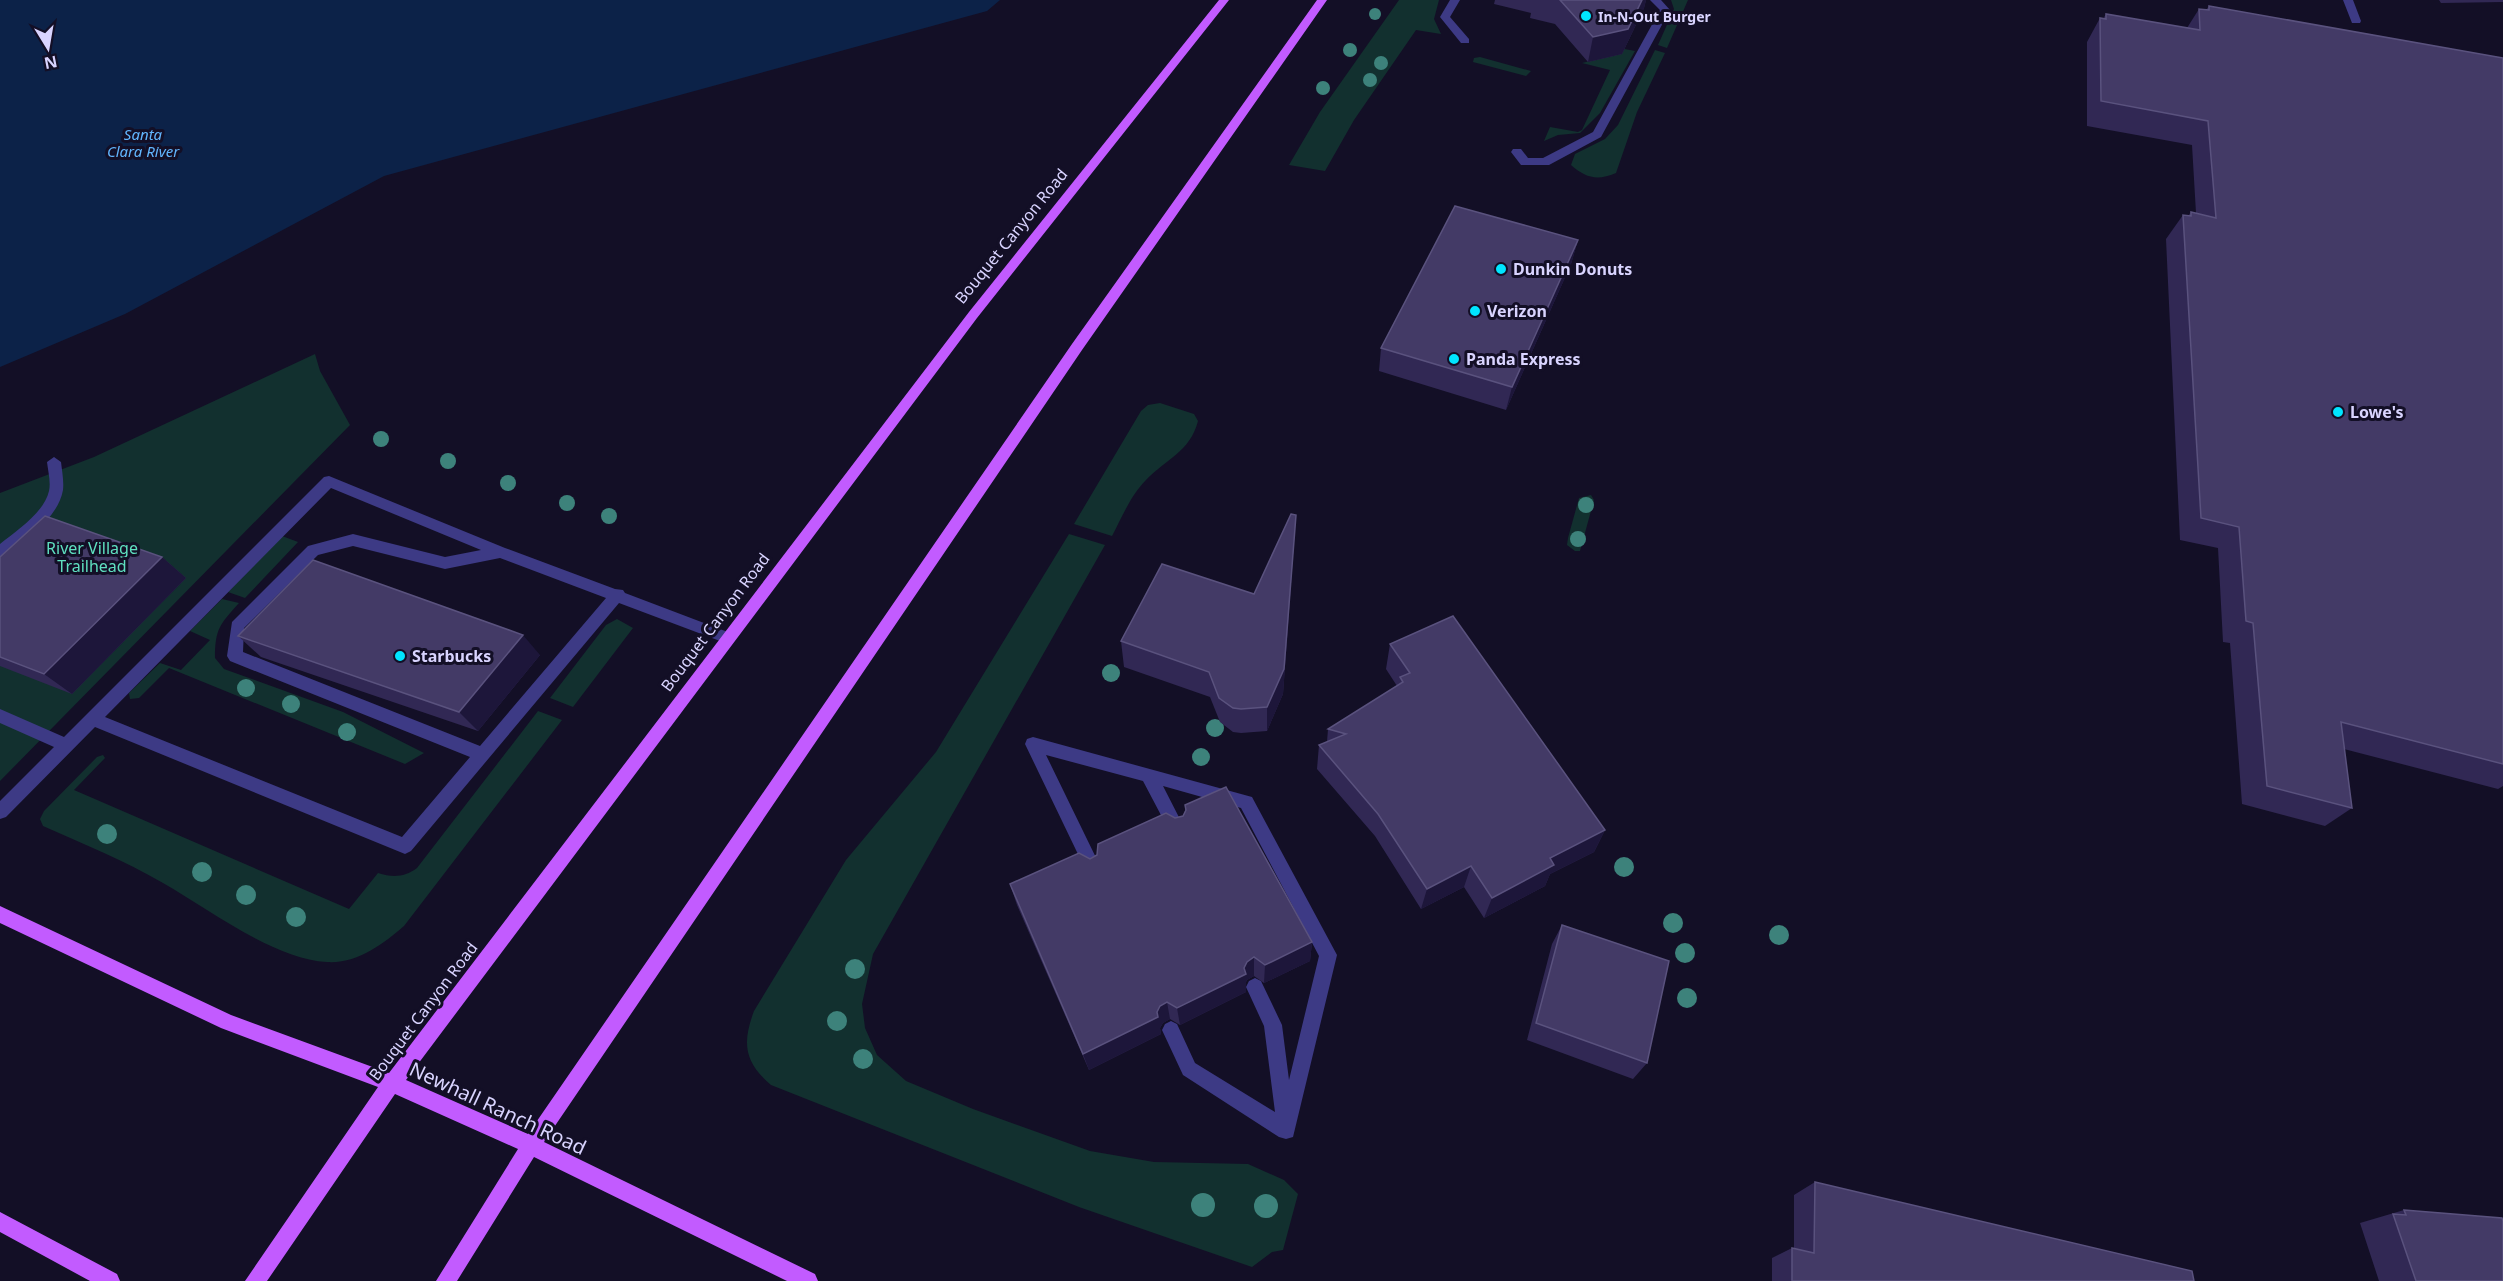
<svg xmlns="http://www.w3.org/2000/svg" width="2503" height="1281" font-family="'Noto Sans',sans-serif">
  <style>
    .green { fill: #12302f }
    .water { fill: #0c2248 }
    .lines { fill: none; stroke-linecap: round; stroke-linejoin: round }
    .service { fill: #3d3a85; fill-rule: evenodd }
    .primary { fill: #c25bff; fill-rule: evenodd }
    .tree { fill: #3d827b }
    .wall { fill: #312854 }
    .shaded-wall { fill: #1d163a }
    .building { fill: #433a66; stroke: #5a527e; stroke-width: 1.5 }
    .poi-dot { fill: #00e5ff; stroke: #130f26; stroke-width: 2 }
    .labels { text-anchor: middle; dominant-baseline: central; stroke-width: 6; stroke-linejoin: round; paint-order: stroke }
    .far-poi-label { font-size: 14px; font-weight: bold; fill: #d9d4ff; stroke: #130f26; text-anchor: start }
    .far-water-label { font-size: 15px; font-style: italic; fill: #62b6ff; stroke: #130f26 }
    .street-label { font-size: 16px; fill: #d9d4ff; stroke: #130f26 }
    .poi-label { font-size: 16px; font-weight: bold; fill: #d9d4ff; stroke: #130f26; text-anchor: start }
    .park-label { font-size: 16px; fill: #5fe0c0; stroke: #130f26 }
    .near-street-label { font-size: 20px; fill: #d9d4ff; stroke: #130f26 }
  </style>
  <rect width="100%" height="100%" fill="#130f26"/>
  <path class="green" d="M1399,0H1439L1434,19L1441,34L1416,30L1354,120L1325,171L1289,165L1320,112Z
    M1671,0H1688L1667,48L1658,45L1674,9Z
    M1614,47L1635,51L1600,113L1580,133L1558,135L1544,141L1550,127L1578,132L1582,130L1610,70L1582,63L1619,54Z
    M1655,50L1665,53L1637,112L1616,173C1597,181 1586,178 1571,165L1575,154L1605,139L1618,125Z
    M1480,57L1531,71L1526,76L1473,62L1474,58Z
    M315,354L320,371L350,425L0,781V493L94,457Z
    M1160,403L1194,414L1198,421C1190,452 1166,459 1146,480C1131,495 1122,517 1112,536L1074,524L1141,411L1148,405Z
    M1591,495L1594,500L1580,551H1575L1567,545L1568,538L1579,498Z
    M1069,534L1105,545L873,954L862,1004L865,1028L877,1055L906,1081L973,1109L1090,1151L1154,1162L1248,1164L1284,1180L1298,1194L1283,1250L1272,1252L1252,1267L1079,1207L771,1085C744,1062 742,1043 754,1011L846,860L936,752Z
    M282,536L298,542L245,598L228,592Z
    M222,599L239,603C220,624 215,629 215,658L224,669L343,712L424,753L405,764L169,668L139,698L130,699L129,693L160,663L181,670L210,640L190,631Z
    M617,619L633,628L573,707L550,698L606,625Z
    M538,711L562,720L404,926C383,944 357,964 327,962C273,959 209,909 163,883C125,861 84,844 43,826L40,819L44,811L97,757L103,755L105,758L74,790L349,909L378,873C393,878 405,877 417,868Z"/>
  <path class="water" d="M0,0H1000L987,11L384,176L125,314L0,367Z"/>
  <g class="lines">
    <path class="service" d="M1450,0H1460L1450,17L1469,39V43H1461L1440,17Z
      M1650,0H1661L1670,10L1601,137L1549,165H1521L1511,152L1513,149H1521L1528,158H1543L1593,132L1660,10Z
      M2343,0H2353L2361,21L2360,23H2352Z
      M54,457L61,462C62,471 64,481 63,490C58,519 25,539 5,557L0,559V544C16,531 44,513 49,491C51,482 48,471 47,462Z
      M329,476L505,548L615,589L623,590L625,593L733,634L735,638L733,642L728,644L619,603L411,851L405,854L95,727L6,817L0,819V801L54,747L0,723V709L64,737L324,477ZM331,488L481,550L445,557L353,534L308,546L232,622L227,656L230,661L470,757L402,837L105,717ZM353,546L445,569L500,558L606,598L480,746L243,652L244,628L318,555Z
      M1033,737L1252,797L1337,955L1293,1137L1286,1139L1279,1137L1183,1075L1162,1030L1165,1024L1171,1021L1177,1024L1195,1063L1275,1112L1264,1026L1246,987L1249,981L1255,978L1261,981L1282,1025L1289,1080L1319,956L1241,808L1163,786L1186,831L1184,836L1178,838L1172,836L1143,781L1046,755L1102,870L1100,875L1094,878L1088,875L1025,744L1027,739Z"/>
    <path class="primary" d="M1219,0H1229L977,318L406,1080L528,1134L1072,344L1317,0H1327L1082,350L544,1142L815,1274L818,1281H787L534,1157L457,1281H436L518,1149L395,1094L267,1281H245L378,1087L221,1028L0,923V906L231,1015L389,1073L969,312Z
      M0,1212L117,1274L120,1281H90L0,1232Z"/>
  </g>
  <g class="tree">
    <circle cx="1375" cy="14" r="6"/>
    <circle cx="1350" cy="50" r="7"/>
    <circle cx="1381" cy="63" r="7"/>
    <circle cx="1370" cy="80" r="7"/>
    <circle cx="1323" cy="88" r="7"/>
    <circle cx="381" cy="439" r="8"/>
    <circle cx="448" cy="461" r="8"/>
    <circle cx="508" cy="483" r="8"/>
    <circle cx="567" cy="503" r="8"/>
    <circle cx="1586" cy="505" r="8"/>
    <circle cx="609" cy="516" r="8"/>
    <circle cx="1578" cy="539" r="8"/>
    <circle cx="1111" cy="673" r="9"/>
    <circle cx="246" cy="688" r="9"/>
    <circle cx="291" cy="704" r="9"/>
    <circle cx="1215" cy="728" r="9"/>
    <circle cx="347" cy="732" r="9"/>
    <circle cx="1201" cy="757" r="9"/>
    <circle cx="107" cy="834" r="10"/>
    <circle cx="1624" cy="867" r="10"/>
    <circle cx="202" cy="872" r="10"/>
    <circle cx="246" cy="895" r="10"/>
    <circle cx="296" cy="917" r="10"/>
    <circle cx="1673" cy="923" r="10"/>
    <circle cx="1779" cy="935" r="10"/>
    <circle cx="1685" cy="953" r="10"/>
    <circle cx="855" cy="969" r="10"/>
    <circle cx="1687" cy="998" r="10"/>
    <circle cx="837" cy="1021" r="10"/>
    <circle cx="863" cy="1059" r="10"/>
    <circle cx="1203" cy="1205" r="12"/>
    <circle cx="1266" cy="1206" r="12"/>
  </g>
  <path class="wall" d="M1495,0H1646L1644,8L1622,54L1588,62L1555,24L1530,18L1531,13L1494,4Z
    M2439,0H2503V2L2441,3Z
    M2209,6L2503,58V786L2498,789L2344,749L2352,808L2325,826L2242,804L2230,643L2223,642L2218,548L2180,540L2166,239L2183,215L2188,216L2191,212L2196,213L2192,145L2087,126V42L2100,18L2103,19L2106,14L2187,28L2199,9L2206,10Z
    M1578,240L1571,264L1506,410L1379,371L1381,348Z
    M1294,542L1283,694L1267,731L1241,733L1233,732L1220,722L1210,697L1124,667L1121,641L1254,594Z
    M0,557H162L186,578L72,694L0,666Z
    M238,636L540,655L478,731L261,657Z
    M1390,644L1605,830L1594,852L1550,874L1545,886L1484,918L1464,887L1421,909L1375,836L1317,769L1319,745L1327,742L1328,729L1397,686L1386,669Z
    M1185,805L1312,942L1310,961L1264,983L1254,976L1247,980L1246,982V992L1180,1025L1170,1019L1163,1023L1160,1028L1161,1034L1089,1070L1017,905L1010,884L1090,859L1175,818L1183,816L1185,811Z
    M1562,925L1647,1063L1633,1079L1527,1040L1552,944Z
    M1815,1182L2194,1281H1772V1258L1792,1248H1794V1195Z
    M2404,1210L2503,1281H2379L2360,1223Z"/>
  <path class="shaded-wall" d="M1642,0H1646L1644,8L1622,54L1588,62L1593,37Z
    M1578,240L1571,264L1506,410L1512,387Z
    M1296,515L1283,694L1267,731V707Z
    M162,557L186,578L72,694L44,674Z
    M523,635L540,655L478,731L459,712Z
    M1605,830L1594,852L1550,874L1545,886L1484,918L1492,898L1550,858Z
    M1471,866L1464,887L1421,909L1427,889Z
    M1312,942L1310,961L1264,983L1265,965Z
    M1254,957V976L1247,980L1246,982V992L1180,1025L1177,1008L1244,968L1247,962Z
    M1167,1002L1170,1019L1163,1023L1160,1028L1161,1034L1089,1070L1083,1054L1157,1012L1160,1006Z"/>
  <path class="building" d="M1560,0H1642L1628,29L1593,37Z
    M2209,6L2503,58V764L2341,722L2352,808L2267,786L2253,623L2246,621L2239,527L2201,518L2183,215L2191,216V212L2216,218L2208,121L2101,101L2100,18L2106,19V14L2200,30L2199,9L2209,10Z
    M1455,206L1578,240L1512,387L1381,348Z
    M1291,514L1296,515L1284,669L1267,707L1241,709L1233,708L1219,698L1209,672L1121,641L1162,564L1254,594Z
    M45,516L162,557L44,674L0,657V557Z
    M313,560L523,635L459,712L238,636Z
    M1453,616L1605,830L1550,858L1554,865L1492,898L1471,866L1427,889L1378,814L1319,745L1346,734L1328,729L1403,682L1400,677L1410,673L1390,644Z
    M1226,787L1312,942L1265,965L1254,957L1247,962L1244,968L1246,974L1177,1008L1167,1002L1160,1006L1157,1012L1158,1017L1083,1054L1010,884L1079,853L1090,859L1097,855L1098,844L1166,813L1175,818L1183,816L1186,810L1185,805Z
    M1562,925L1669,961L1647,1063L1536,1023Z
    M1815,1182L2192,1271L2194,1281H1792V1248L1814,1253Z
    M2404,1210L2502,1218L2503,1221V1281H2416L2393,1214L2406,1215Z"/>
  <g class="poi-dot">
    <circle cx="1586" cy="16" r="6"/>
    <circle cx="1501" cy="269" r="6"/>
    <circle cx="1475" cy="311" r="6"/>
    <circle cx="1454" cy="359" r="6"/>
    <circle cx="2338" cy="412" r="6"/>
    <circle cx="400" cy="656" r="6"/>
  </g>
  <g class="labels">
    <g class="far-poi-label">
      <text x="1598" y="16">In-N-Out Burger</text>
    </g>
    <g class="far-water-label">
      <text x="143" y="134">Santa<tspan x="143" dy="17">Clara River</tspan></text>
    </g>
    <g class="street-label">
      <text transform="translate(1011 236) rotate(-51)">Bouquet Canyon Road</text>
      <text transform="translate(715 622) rotate(-53)">Bouquet Canyon Road</text>
      <text transform="translate(423 1011) rotate(-53)">Bouquet Canyon Road</text>
    </g>
    <g class="poi-label">
      <text x="1513" y="269">Dunkin Donuts</text>
      <text x="1487" y="311">Verizon</text>
      <text x="1466" y="359">Panda Express</text>
      <text x="2350" y="412">Lowe's</text>
      <text x="412" y="656">Starbucks</text>
    </g>
    <g class="park-label">
      <text x="92" y="548">River Village<tspan x="92" dy="18">Trailhead</tspan></text>
    </g>
    <g class="near-street-label">
      <text transform="translate(498 1108) rotate(25)">Newhall Ranch Road</text>
    </g>
  </g>
  <g transform="translate(48 48) rotate(169)" stroke="#130f26" stroke-width="4.5" paint-order="stroke">
  <path d="M0-4.5L10 22L0 15L-10 22Z" fill="#d9d4ff"/>
  <text y="-9" font-size="16" font-weight="bold" text-anchor="middle" fill="#d9d4ff">N</text>
  </g>
</svg>
